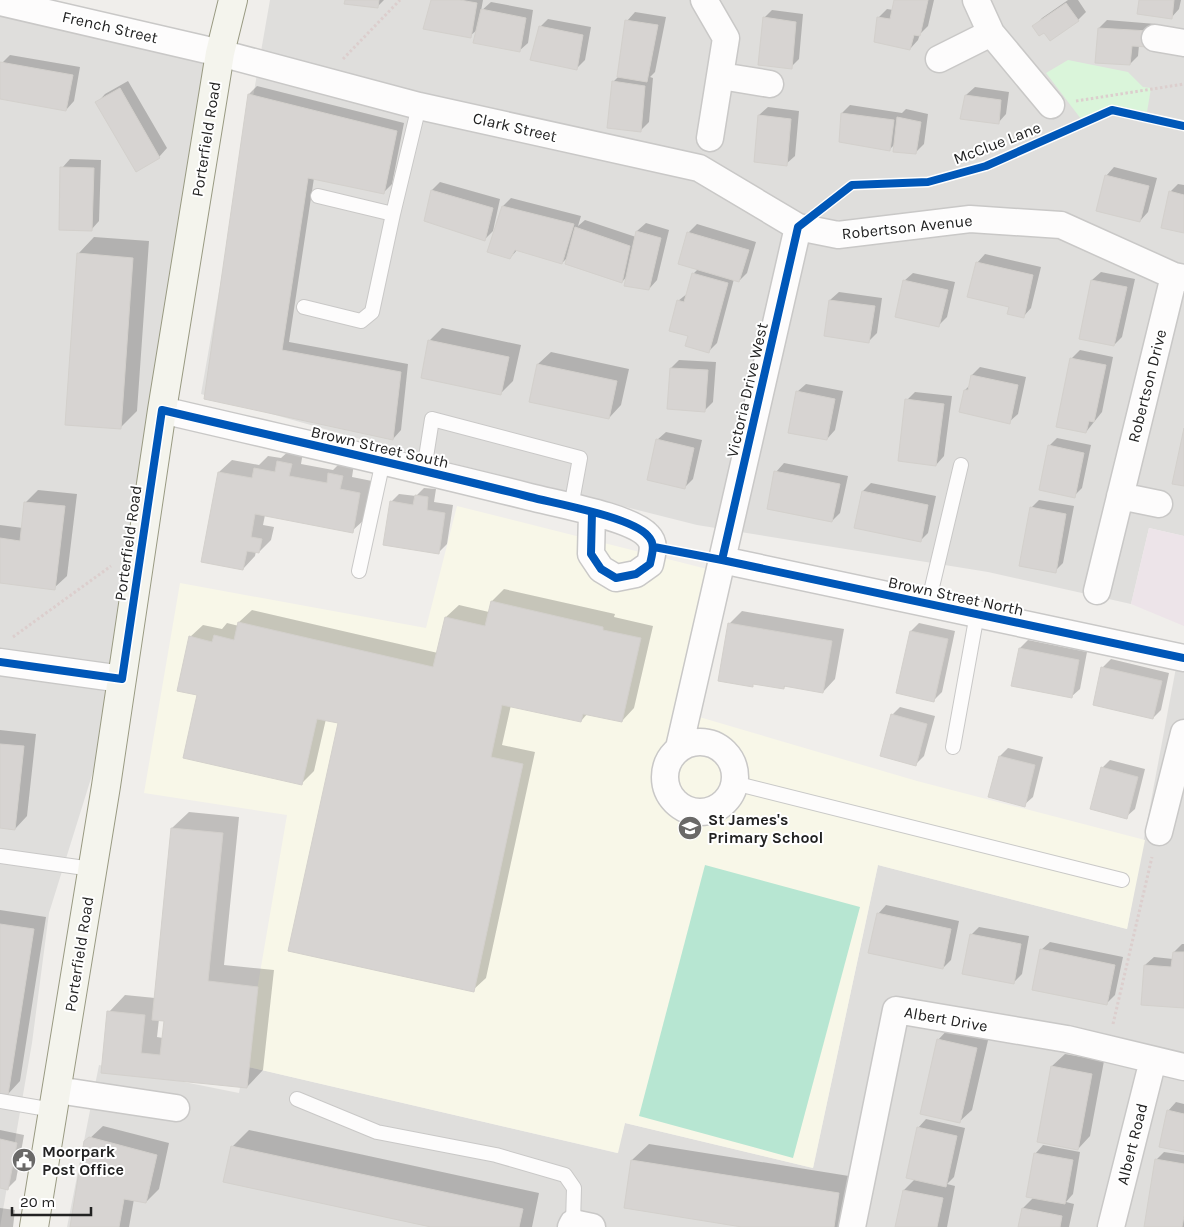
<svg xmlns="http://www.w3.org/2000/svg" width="1184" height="1227" font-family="Karla,sans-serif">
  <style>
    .residential { fill: #dfdedc }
    .industrial { fill: #ede4e9 }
    .education { fill: #f8f7e8 }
    .park { fill: #daf5da }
    .pitch { fill: #b7e6d2 }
    .shadow { fill: #0003; fill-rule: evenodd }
    .building { fill: #d7d4d2; stroke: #d3d0cc }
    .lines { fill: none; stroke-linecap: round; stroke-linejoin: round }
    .lane-casing { stroke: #c9c8c7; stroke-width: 16 }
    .street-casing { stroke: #c9c8c7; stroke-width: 29 }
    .secondary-casing { stroke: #999a82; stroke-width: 30 }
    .path { stroke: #dccecd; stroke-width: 3; stroke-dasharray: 2.5 2.5; stroke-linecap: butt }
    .lane { stroke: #fdfcfc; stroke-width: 14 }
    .street { stroke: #fdfcfc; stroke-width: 26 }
    .secondary { stroke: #f4f4ed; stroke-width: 28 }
    .cycleway-casing { stroke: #fff; stroke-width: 11 }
    .cycleway { stroke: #0057b8; stroke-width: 8 }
    .labels { text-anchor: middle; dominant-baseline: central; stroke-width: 4; stroke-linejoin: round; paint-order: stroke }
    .street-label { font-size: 16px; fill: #222; stroke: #fff }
    .poi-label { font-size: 16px; font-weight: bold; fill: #222; stroke: #fff; text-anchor: start }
  </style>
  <rect width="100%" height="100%" fill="#f0eeeb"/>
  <path class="residential" d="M270,0H1184V536L1149,528L1131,604L988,572L697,525L392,448L201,394Z
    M0,2L220,53L122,679L49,913L32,1043L0,1227Z
    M1178,657L1184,659V1227H67L99,1065L239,1093L244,1066L617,1153L625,1123L813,1168L878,865L1127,929Z"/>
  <path class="industrial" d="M1149,528L1184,536V626L1131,604Z"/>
  <path class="education" d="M457,506L723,573L689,714L917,781L1145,840L1127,929L878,865L813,1168L625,1123L618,1153L244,1066L287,815L144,793L180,583L426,628Z"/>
  <path class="park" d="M1068,60L1128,72L1143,87L1151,88L1147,112L1111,105L1081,119L1046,73Z"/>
  <path class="pitch" d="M705,865L860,907L793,1158L639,1116Z"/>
  <path class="shadow" d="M346,0H384L377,7Z
    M432,0H483L481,11L491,2L533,10L528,43L519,51L478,29L470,36Z
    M895,0H934L928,26L920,34L918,40L910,49L878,18L887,9L893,10Z
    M1068,0H1078L1086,12L1078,20L1045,31L1034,27L1042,18Z
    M1140,0H1181L1179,9L1171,18Z
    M772,10L803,14L799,59L791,67L764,18Z
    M635,12L666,17L655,72L650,77L653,78L649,122L640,131L614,81L619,76L627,21Z
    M548,19L591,27L585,60L577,68L540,27Z
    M1107,20L1156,24L1155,38L1139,45L1138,56L1130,64L1099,28Z
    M10,55L80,67L74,101L66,110L0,98L2,63Z
    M128,81L167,148L159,157L97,103L105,94Z
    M257,86L404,123L392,184L383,193L314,178L289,342L408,364L401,430L393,439L206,398L249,94Z
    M975,87L1009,92L1006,114L998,123L966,95Z
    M850,105L902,113L906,109L928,114L924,144L916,152L895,144L889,150L842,113Z
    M768,107L799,111L795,156L786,164L755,161L759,115Z
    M70,159L101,160L99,221L91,230L62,168Z
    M1114,167L1157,178L1148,212L1140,221L1106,176Z
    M440,182L500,199L493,231L484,240L432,190Z
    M1178,184L1184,185V232L1170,192Z
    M511,198L581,216L578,226L585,220L636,237L637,231L646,223L669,230L657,280L649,289L628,275L622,282L569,256L562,263L518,249L510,258L503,206Z
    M697,224L756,242L747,273L739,281L734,279L717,343L708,352L689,335L678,301L688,293L693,274L698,269L688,233Z
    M94,237L149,241L137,411L121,427L78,254Z
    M985,254L1041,267L1031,308L1023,317L1010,306L977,263Z
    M1101,272L1135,279L1122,337L1114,345L1092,280Z
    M913,273L955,282L947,317L939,325L904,281Z
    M839,292L882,298L877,333L869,341L826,335L830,300Z
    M442,328L521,345L513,381L500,394L430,340Z
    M1080,350L1113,357L1102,412L1086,432L1058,426L1072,358Z
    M551,352L629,369L621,405L609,418L538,364Z
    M679,360L716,362L713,402L704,411L671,368Z
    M980,367L1026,377L1018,414L1009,422L965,390L970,385L972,375Z
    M806,384L843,391L835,430L827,439L797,392Z
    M915,392L952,396L944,456L936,465L907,400Z
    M666,432L702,440L693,479L684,488L657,440Z
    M1057,438L1091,445L1082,488L1074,496L1049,446Z
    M291,449L303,452L301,464L333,470L342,461L354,464L352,477L372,481L365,519L352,531L265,515L263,525L274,527L271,540L259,552L256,551L255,556L243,569L219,472L232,460L259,465L268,456L281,458Z
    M784,463L848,476L840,513L832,521L776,472Z
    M871,483L936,496L928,533L920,541L863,491Z
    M424,488L436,489L434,502L453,505L447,544L438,553L391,502L399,494L416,496Z
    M38,490L77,494L67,576L54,588L0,582V525L23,528L26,502Z
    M1039,500L1074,506L1063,563L1055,571L1031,508Z
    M504,589L615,614L614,617L653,626L634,708L622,721L588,713L581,721L511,705L502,745L535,752L486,978L473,990L339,722L326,719L314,771L302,783L199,694L190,637L203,625L222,629L227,623L239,626V622L252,610L438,653L446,617L459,605L489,612L492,601Z
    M742,611L844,629L835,679L823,692L786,685L784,688L754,683L752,685L729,624Z
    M919,623L955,631L942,692L934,700L911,631Z
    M1028,640L1087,652L1080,689L1071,697L1012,685L1020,648Z
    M1111,659L1169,673L1161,710L1153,718L1102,668Z
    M900,707L935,716L924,756L916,764L892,715Z
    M0,730L36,734L27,816L15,829L0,827Z
    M1008,748L1043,757L1033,797L1024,805L1000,756Z
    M1110,760L1145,769L1135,809L1126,817L1102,768Z
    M189,812L239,817L224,965L274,970L263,1070L247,1087L103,1072L109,1012L125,995L155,998L172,828ZM159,1019L165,1020L163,1038L157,1037Z
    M886,905L959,921L951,960L943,968L878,914Z
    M0,910L46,917L20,1081L8,1094L0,1092Z
    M979,927L1029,936L1022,974L1013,983L971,935Z
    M1050,942L1123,957L1115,995L1107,1003L1041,950Z
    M1182,944H1184V1007L1145,965L1154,957L1173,959L1174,952Z
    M950,1027L989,1036L972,1110L959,1122L938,1040Z
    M1065,1054L1104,1061L1090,1136L1078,1149L1052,1066Z
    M1176,1102L1184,1104V1151L1168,1111Z
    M926,1119L965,1128L954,1177L947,1184L955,1186L947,1227H896L904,1190L915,1179L918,1128Z
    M103,1126L169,1143L159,1189L146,1202L134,1199L129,1227H72L86,1142Z
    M0,1130L24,1135L16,1180L8,1188L0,1187Z
    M249,1130L539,1193L532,1227H437L233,1146Z
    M649,1144L855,1177L844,1227H750L632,1160Z
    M1043,1145L1080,1152L1073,1194L1066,1202L1074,1204L1069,1227H1019L1023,1208L1034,1197L1035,1154Z
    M1164,1152L1184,1155V1227H1145L1156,1160Z
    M0,1208L15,1210L13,1227H0Z"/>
  <path class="building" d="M345,0H379L378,8L344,4Z
    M431,0H460L477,3L471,38L423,29Z
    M894,0H928L920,36L914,35L910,50L874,42L877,17L890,19Z
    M1139,0H1174L1172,19L1137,14Z
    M1066,3L1079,21L1050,41L1044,33L1039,36L1032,26Z
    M481,9L526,18L520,52L473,43Z
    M763,17L796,22L792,69L758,65Z
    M625,20L658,25L647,82L617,77Z
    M539,26L583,35L577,70L530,60Z
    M1098,28L1149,31L1148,47L1132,46L1130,65L1095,63Z
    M0,62L73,75L66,111L0,99Z
    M612,81L645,86L641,132L607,128Z
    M120,88L160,158L136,172L95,102Z
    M248,94L397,131L384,194L308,178L282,350L401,372L393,440L204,399Z
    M965,95L1001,100L999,124L960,119Z
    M841,113L894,120L890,151L839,142Z
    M758,115L791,119L787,166L754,162Z
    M897,117L921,122L916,154L893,152Z
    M60,167L94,168L92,231L59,230Z
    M1105,175L1149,186L1140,222L1096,211Z
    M431,190L493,208L485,241L424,221Z
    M1169,191L1184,195V233L1161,228Z
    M502,206L574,224L562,264L515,250L510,259L487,252Z
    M575,227L630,246L622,283L565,264Z
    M636,231L661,238L649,290L624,286Z
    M687,232L749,250L739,282L678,264Z
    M77,253L133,258L121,429L65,425Z
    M976,262L1033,275L1024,318L1007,314L1009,307L967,297Z
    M692,273L728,283L709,353L685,346L688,336L669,331L677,300L684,302Z
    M903,280L948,290L939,327L895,317Z
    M1091,280L1127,287L1114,346L1079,339Z
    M829,300L875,306L869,343L824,336Z
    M428,340L509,357L501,395L421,378Z
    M1070,358L1106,365L1094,422L1089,421L1086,433L1056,427Z
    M537,364L617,381L609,419L529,402Z
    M670,368L708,370L705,412L667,409Z
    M971,375L1018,385L1010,424L959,412L964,390H968Z
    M796,391L835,399L827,440L788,433Z
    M905,399L944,404L936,466L898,461Z
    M1184,428V486L1172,484Z
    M656,439L694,448L685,489L647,480Z
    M1048,445L1084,453L1075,498L1039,490Z
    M277,461L292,464L289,476L327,483L328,473L343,476L340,489L360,493L353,533L255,514L251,537L262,539L259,553L247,551L243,570L201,562L218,472L252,478L254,468L275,472Z
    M774,471L840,484L832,522L767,509Z
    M862,491L928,505L921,542L854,528Z
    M415,495L428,497L427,510L445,513L439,554L383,545L390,501L413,505Z
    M24,502L65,506L55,590L0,583V538L20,541Z
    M1030,507L1066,514L1056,573L1019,566Z
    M491,601L603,627V630L641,638L622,722L583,714L581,722L502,705L491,757L523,764L474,992L288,951L338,723L317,719L302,785L183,758L197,695L177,691L189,636L212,642L214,635L234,640L238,622L433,667L445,617L485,626Z
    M728,623L832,641L823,693L784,686V689L753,684V687L718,681Z
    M910,631L948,639L934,702L896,693Z
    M1019,648L1079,660L1072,698L1011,686Z
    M1101,667L1162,681L1153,719L1093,705Z
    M891,714L927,724L916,766L880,756Z
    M0,744L24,746L15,830L0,828Z
    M999,756L1035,765L1025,807L988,797Z
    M1101,767L1138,777L1127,819L1090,809Z
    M171,828L223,833L208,981L258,987L247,1088L101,1073L107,1011L145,1015L141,1053L160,1055L164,1021L152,1020Z
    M877,913L951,929L943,969L868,953Z
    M0,924L34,929L8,1095L0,1094Z
    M970,934L1021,944L1014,984L962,974Z
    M1040,949L1115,965L1107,1005L1032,990Z
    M1173,952H1184V1008L1141,1005L1144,965L1171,967Z
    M937,1039L977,1048L960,1123L920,1114Z
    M1051,1066L1092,1074L1078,1150L1037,1142Z
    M1167,1110L1184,1114V1152L1159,1147Z
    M917,1127L957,1136L946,1187L906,1178Z
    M89,1137L157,1155L146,1203L124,1199L119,1227H70L84,1141Z
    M0,1139L17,1143L8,1190L0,1188Z
    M231,1146L523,1209L519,1227H431L223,1182Z
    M1034,1153L1073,1160L1065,1204L1026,1197Z
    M1155,1159L1184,1164V1216L1182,1227H1144Z
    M631,1160L839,1193L834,1227H742L624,1208Z
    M903,1190L943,1198L937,1227H895Z
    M1022,1208L1062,1216L1060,1227H1018Z"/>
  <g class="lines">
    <g class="lane-casing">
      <path id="lane" d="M318,196L393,214
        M304,307L361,321L372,312L393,214L419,106
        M424,470L432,419L580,458L571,507
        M359,571L383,461
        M928,604L961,465
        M953,747L977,614
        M734,783L1122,880
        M0,856L92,869
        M297,1099L377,1132L496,1155L565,1175L574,1188L573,1223
        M0,1101L53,1110"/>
    </g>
    <g class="street-casing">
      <path id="street" d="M704,0L726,38L710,138
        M976,0L991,33L1051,105
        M0,2L220,53L419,106L699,168L798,227L838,235L970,219L1061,225L1174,276L1184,278
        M1155,38L1184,43
        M939,59L991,33
        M721,76L770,84
        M162,410C285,439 408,466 530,497C557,504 632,517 648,536C656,544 652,554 650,564L636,574L616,578L601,569L591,554L592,512
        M1120,496L1159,504
        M722,560L1184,658
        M1097,591L1174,276
        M0,662L122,679
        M665 777a35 35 0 1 1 70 0a35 35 0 1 1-70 0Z
        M679,748L798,227
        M1159,832L1184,733
        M57,1090L176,1108
        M571,1227L573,1223L592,1227
        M852,1227L896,1010L1067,1039L1184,1067
        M1111,1227L1153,1060"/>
    </g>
    <g class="secondary-casing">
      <path id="secondary" d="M34,1227L106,786L162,410L220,53L233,0"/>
    </g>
    <path class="path" d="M343,59L400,0
      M1076,101L1184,84
      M827,205L852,185L928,182L986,166L1112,110L1184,126
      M679,552L697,555
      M13,637L111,566
      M1113,1024L1152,857"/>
    <use href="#lane" class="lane"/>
    <use href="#street" class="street"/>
    <use href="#secondary" class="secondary"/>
    <g class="cycleway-casing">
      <path id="cycleway" d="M654,547L722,560L1184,658
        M722,560L798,227L852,185L928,182L986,166L1112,110L1184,126
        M0,662L122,679L162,410C285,439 408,466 530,497C557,504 632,517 648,536C656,544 652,554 650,564L636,574L616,578L601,569L591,554L592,512"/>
    </g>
    <use href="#cycleway" class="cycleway"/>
  </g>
  <defs>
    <g id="school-disc" transform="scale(1.25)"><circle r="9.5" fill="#6a6968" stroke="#fff"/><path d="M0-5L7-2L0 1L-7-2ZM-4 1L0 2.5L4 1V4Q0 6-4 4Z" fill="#fff"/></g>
    <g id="civic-disc" transform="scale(1.25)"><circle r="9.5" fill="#6a6968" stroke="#fff"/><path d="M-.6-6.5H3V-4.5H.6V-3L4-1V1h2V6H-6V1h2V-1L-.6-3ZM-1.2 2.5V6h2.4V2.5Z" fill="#fff"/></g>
  </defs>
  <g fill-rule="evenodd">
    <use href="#school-disc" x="690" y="828"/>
    <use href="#civic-disc" x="24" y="1160"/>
  </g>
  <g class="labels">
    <g class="street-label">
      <text transform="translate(110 27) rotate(13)">French Street</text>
      <text transform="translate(515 127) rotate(13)">Clark Street</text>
      <text transform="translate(206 139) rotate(-81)">Porterfield Road</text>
      <text transform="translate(997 143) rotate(-21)">McClue Lane</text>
      <text transform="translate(907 227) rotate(-6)">Robertson Avenue</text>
      <text transform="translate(1147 386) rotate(-76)">Robertson Drive</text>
      <text transform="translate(747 390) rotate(-77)">Victoria Drive West</text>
      <text transform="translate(380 447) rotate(13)">Brown Street South</text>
      <text transform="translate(128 543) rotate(-82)">Porterfield Road</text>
      <text transform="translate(956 596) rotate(12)">Brown Street North</text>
      <text transform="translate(79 954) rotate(-81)">Porterfield Road</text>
      <text transform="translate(946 1019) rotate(10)">Albert Drive</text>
      <text transform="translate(1132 1144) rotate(-76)">Albert Road</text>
    </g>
    <g class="poi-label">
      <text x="708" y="819">St James's<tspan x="708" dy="18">Primary School</tspan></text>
      <text x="42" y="1151">Moorpark<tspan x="42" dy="18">Post Office</tspan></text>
    </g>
  </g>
  <path d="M12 1207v8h79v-8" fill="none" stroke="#222222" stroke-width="2.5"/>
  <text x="20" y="1207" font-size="15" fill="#222222" stroke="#ffffff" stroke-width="4" paint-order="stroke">20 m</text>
</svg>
